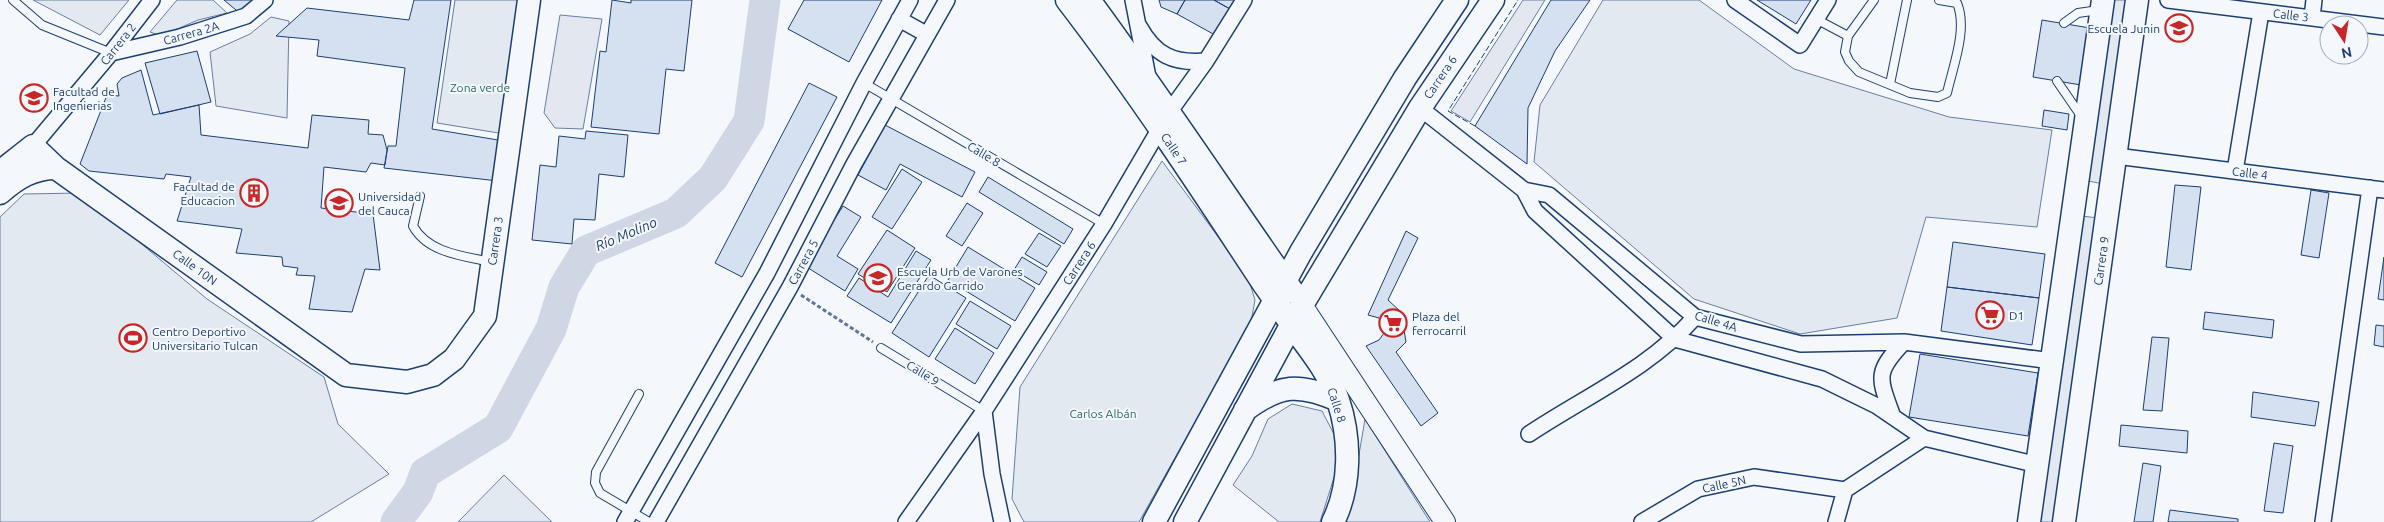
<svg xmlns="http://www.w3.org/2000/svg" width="2384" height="522" font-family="Ubuntu,sans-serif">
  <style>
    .green { fill: #e3e9f0; stroke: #687fa3 }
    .parking { fill: #e3e8f0; stroke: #687fa3 }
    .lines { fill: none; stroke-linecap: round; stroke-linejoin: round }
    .river { stroke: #cfd7e4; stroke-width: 31 }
    .building { fill: #d5e0f0; stroke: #1d3f73 }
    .service-casing { stroke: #1d3f73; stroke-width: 10 }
    .minor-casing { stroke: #1d3f73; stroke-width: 18 }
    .tertiary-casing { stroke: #1d3f73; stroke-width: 22 }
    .secondary-casing { stroke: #1d3f73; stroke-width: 25 }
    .path { stroke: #5e769c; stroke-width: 3; stroke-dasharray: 4 2.5; stroke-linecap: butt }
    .service { stroke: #f4f7fb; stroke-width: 8 }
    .minor { stroke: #f4f7fb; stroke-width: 15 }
    .tertiary { stroke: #f4f7fb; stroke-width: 20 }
    .secondary { stroke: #f4f7fb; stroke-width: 22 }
    .fence { stroke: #1d3f73; stroke-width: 1; stroke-dasharray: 6 2.5; stroke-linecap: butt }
    .labels { text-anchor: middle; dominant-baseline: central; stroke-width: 4; stroke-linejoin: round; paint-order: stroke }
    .street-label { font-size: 12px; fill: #1d3f73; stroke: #f4f7fb }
    .poi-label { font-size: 12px; fill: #1d3f73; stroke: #f4f7fb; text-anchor: start }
    .park-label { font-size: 12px; fill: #2c6c60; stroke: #f4f7fb }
    .water-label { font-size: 14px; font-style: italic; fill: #1d3f73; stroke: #f4f7fb }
  </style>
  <rect width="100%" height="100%" fill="#f4f7fb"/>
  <path class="green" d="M33,0H129L100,35Z
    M177,0H213L227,13L198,20L161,36L150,32Z
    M455,0H526L511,135L437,123Z
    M1603,0H1699L1794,69L1949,117L2052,130L2037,227L1926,217L1897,318L1800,334L1694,299L1534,162L1540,105Z
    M2112,0H2130L2104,184L2088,181Z
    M271,17L289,21L287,118L216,106L210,52L250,34Z
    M1162,161L1248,277L1255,300L1251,322L1139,522H1024L1012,499L1020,387Z
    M81,193L207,299L324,377L338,424L389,474L311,522H0V217L24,194Z
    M2081,216L2099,218L2057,522H2039Z
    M1292,404L1322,411L1337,440L1336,471L1320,522H1279L1233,485L1252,456L1268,419Z
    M1365,419L1430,522H1343L1351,502Z
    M504,475L552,522H458Z"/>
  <path class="parking" d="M1523,0H1545L1470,122L1451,111Z
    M560,15L602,19L583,129L555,128L544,113Z"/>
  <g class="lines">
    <path class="river" d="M396,522L418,492L425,473L498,428L551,329L564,287L586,251L676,213L713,178L749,121L765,0"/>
  </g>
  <path class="building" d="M224,0H262L242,15Z
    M414,0H451L432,129L504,141L498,181L384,168L388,146H396L405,68L317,56L319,40L276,36L307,8L409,20Z
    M612,0L631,3V0H692L684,71L666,69L659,134L591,127L600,51L606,52Z
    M804,0H882L849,62L788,29Z
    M1159,0H1185L1177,14L1161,7Z
    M1185,0H1214L1230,9L1215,35L1177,14Z
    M1214,0H1236L1230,9Z
    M1551,0H1590L1555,51L1528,108L1527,164L1475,126Z
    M1757,0H1811L1796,24Z
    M2042,20L2090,28L2081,85L2033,77Z
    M197,51L211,102L160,114L145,63Z
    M141,70L153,115L199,105L201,135L308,148L312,115L369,120L368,134L383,135L387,150L385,165L371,163L366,172L324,167L321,208L373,214L380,270L365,269L352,312L309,309L315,276L296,275L298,268L283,266L282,257L236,253L242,229L177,221L191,177L166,174L164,179L89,171L80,164L107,95L119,96L117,84L122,78Z
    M809,83L837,97L742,277L715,263Z
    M2044,110L2069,114L2067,130L2042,126Z
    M885,125L975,172L962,197L900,164L886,190L858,175Z
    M586,131L628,135L624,177L599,174L595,220L574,219L572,244L532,240L540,165L556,167L559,136L585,139Z
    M902,169L922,182L892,229L872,217Z
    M988,177L1073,229L1064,244L979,192Z
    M2175,185L2201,187L2191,270L2166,267Z
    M2311,190L2329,193L2319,258L2301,255Z
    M967,203L983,213L962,246L946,236Z
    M843,206L861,217L837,256L858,269L845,291L805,266Z
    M887,230L915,248L887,292L858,274Z
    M1406,231L1418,238L1388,300L1401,312L1406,342L1396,352L1438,413L1421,426L1366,346L1379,340L1387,329L1379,318L1368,315Z
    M1039,233L1061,246L1047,267L1025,254Z
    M1953,242L2045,254L2039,298L1947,287Z
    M968,247L1035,288L1015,321L948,280Z
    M916,251L931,260L891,323L847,296L859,278L888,297Z
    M1022,257L1047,272L1039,285L1014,270Z
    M2384,257V300L2378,299Z
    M929,275L966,298L929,357L892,333Z
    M1947,287L2039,298L2032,345L1941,331Z
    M970,301L1011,326L997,349L956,324Z
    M2205,312L2274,320L2272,338L2203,329Z
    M2376,325L2384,326V347L2374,345Z
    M955,328L994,353L975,384L935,359Z
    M2152,337L2169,338L2162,411L2143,410Z
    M1920,354L2038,373L2028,436L1909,417Z
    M2253,392L2319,402L2315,426L2251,417Z
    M2121,425L2188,431L2187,453L2119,446Z
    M2274,443L2293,446L2283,513L2264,511Z
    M2143,463L2161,466L2153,522H2134Z
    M2170,510L2238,519V522H2168Z"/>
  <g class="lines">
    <g class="service-casing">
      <path id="service" d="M13,0L42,25L111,53
        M1874,0L1848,36L1845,52L1849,61L1859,72L1910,93L1938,97L1947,93C1953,66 1968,29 1957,3L1939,0
        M1816,19L1848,36
        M2064,23L2078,13L2099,10
        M2057,81L2081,116
        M864,83L1104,224
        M1890,84L1907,0
        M420,196L413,226C428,253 463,256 491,262
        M881,348L984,411
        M639,394L596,472L595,483L600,493L649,522"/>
    </g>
    <g class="minor-casing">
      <path id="minor" d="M1133,0L1148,77
        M1735,0L1800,45L1828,0
        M2168,0L2384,27
        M2312,18L2314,0
        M899,19L926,34
        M1139,26C1155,55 1173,64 1206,61
        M111,53L180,37L246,16L265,0
        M1420,108L1524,190L1549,195L1695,317L1801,344L1904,342L2052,361
        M33,146L111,53L152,0
        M2116,156L2384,190
        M2235,171L2261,12
        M1524,190L1535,211L1675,339L1822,379L1877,406L1924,438L2038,465
        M984,411L992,474L1002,522
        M1893,417C1879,378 1874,373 1904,342
        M1529,434C1586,396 1649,369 1695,317
        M625,522L767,273L864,83L910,0
        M656,522L790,287L854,164L947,0
        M906,522L984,411L1104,224L1170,111L1206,61L1244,0
        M1642,522L1698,489L1754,477L1845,490
        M1836,522L1845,490L1924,438
        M2323,522L2370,188"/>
    </g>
    <g class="tertiary-casing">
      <path id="tertiary" d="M1302,305L1445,522"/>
    </g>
    <g class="secondary-casing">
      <path id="secondary" d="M1067,0C1137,91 1200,187 1263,283C1273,297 1283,312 1293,327C1310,350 1329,373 1338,400C1351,439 1351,486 1333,522
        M1089,0C1160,96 1225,195 1293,292
        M0,172L33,146L56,168
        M0,193C17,178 33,168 56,168L346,375L407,382L433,375L454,359L485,316L529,0
        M1245,410C1280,384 1299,383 1338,400
        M1154,522L1301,252L1405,78L1457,0
        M1185,522L1302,305L1420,108L1493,0
        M2029,522L2103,0
        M2064,522L2137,0"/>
    </g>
    <path class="path" d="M801,295L873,342"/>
    <use href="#service" class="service"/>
    <use href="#minor" class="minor"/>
    <use href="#tertiary" class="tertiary"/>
    <use href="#secondary" class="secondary"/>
    <path class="fence" d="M1475,126L1448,111L1518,0"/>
  </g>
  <defs>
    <g id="school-ring" transform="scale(1.4375)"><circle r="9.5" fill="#f4f7fb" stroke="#c62828" stroke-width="1.5"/><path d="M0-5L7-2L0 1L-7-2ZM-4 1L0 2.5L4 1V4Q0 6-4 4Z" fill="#c62828"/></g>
    <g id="university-ring" transform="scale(1.4375)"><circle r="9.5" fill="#f4f7fb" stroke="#c62828" stroke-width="1.5"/><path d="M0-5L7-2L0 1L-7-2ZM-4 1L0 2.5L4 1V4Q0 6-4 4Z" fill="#c62828"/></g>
    <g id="building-ring" transform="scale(1.4375)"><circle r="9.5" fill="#f4f7fb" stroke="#c62828" stroke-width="1.5"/><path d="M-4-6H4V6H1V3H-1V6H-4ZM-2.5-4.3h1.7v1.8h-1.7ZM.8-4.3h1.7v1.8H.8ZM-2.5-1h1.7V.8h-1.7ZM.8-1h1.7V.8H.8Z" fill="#c62828"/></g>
    <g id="supermarket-ring" transform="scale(1.4375)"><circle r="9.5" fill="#f4f7fb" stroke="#c62828" stroke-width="1.5"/><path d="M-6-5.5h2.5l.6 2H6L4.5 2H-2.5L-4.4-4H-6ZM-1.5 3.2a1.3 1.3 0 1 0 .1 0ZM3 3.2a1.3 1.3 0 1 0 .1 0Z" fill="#c62828"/></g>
    <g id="stadium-ring" transform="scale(1.4375)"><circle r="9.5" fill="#f4f7fb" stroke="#c62828" stroke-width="1.5"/><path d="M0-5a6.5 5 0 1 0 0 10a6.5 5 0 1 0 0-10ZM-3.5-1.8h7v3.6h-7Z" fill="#c62828"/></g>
  </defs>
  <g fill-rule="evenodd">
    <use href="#school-ring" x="2179" y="28"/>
    <use href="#university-ring" x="34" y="98"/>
    <use href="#building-ring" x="254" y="193"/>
    <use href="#university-ring" x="339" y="203"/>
    <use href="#school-ring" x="878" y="278"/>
    <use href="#supermarket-ring" x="1990" y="315"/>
    <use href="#supermarket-ring" x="1393" y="323"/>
    <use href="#stadium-ring" x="133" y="338"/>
  </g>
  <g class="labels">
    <g class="street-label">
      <text transform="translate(2291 15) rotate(7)">Calle 3</text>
      <text transform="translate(191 33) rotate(-16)">Carrera 2A</text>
      <text transform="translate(118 44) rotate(-52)">Carrera 2</text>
      <text transform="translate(1440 77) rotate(-56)">Carrera 6</text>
      <text transform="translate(1174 149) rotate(56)">Calle 7</text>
      <text transform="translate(984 154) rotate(31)">Calle 8</text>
      <text transform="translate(2250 173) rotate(7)">Calle 4</text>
      <text transform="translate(495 241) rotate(-82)">Carrera 3</text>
      <text transform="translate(2101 261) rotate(-82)">Carrera 9</text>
      <text transform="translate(803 262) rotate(-62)">Carrera 5</text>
      <text transform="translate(1079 263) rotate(-57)">Carrera 6</text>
      <text transform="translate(195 267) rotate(36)">Calle 10N</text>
      <text transform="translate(1716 321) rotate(17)">Calle 4A</text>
      <text transform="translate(923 373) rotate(32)">Calle 9</text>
      <text transform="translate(1337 405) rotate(72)">Calle 8</text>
      <text transform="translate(1724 484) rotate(-12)">Calle 5N</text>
    </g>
    <g class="poi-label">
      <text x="2160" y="28" text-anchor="end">Escuela Junin</text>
      <text x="53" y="91">Facultad de<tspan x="53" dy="14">Ingenierias</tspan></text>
      <text x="235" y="186" text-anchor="end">Facultad de<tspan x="235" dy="14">Educacion</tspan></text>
      <text x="358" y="196">Universidad<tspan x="358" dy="14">del Cauca</tspan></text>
      <text x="897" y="271">Escuela Urb de Varones<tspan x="897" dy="14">Gerardo Garrido</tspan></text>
      <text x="2009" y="315">D1</text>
      <text x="1412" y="316">Plaza del<tspan x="1412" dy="14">ferrocarril</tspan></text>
      <text x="152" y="331">Centro Deportivo<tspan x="152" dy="14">Universitario Tulcan</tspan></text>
    </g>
    <g class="park-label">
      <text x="480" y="87">Zona verde</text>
      <text x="1103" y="413">Carlos Albán</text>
    </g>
    <g class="water-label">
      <text transform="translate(626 234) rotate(-23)">Río Molino</text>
    </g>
  </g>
  <g transform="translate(2344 40) rotate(168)"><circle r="24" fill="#f4f7fb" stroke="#9eadc5"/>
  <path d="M0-4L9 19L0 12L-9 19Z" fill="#c62828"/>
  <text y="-8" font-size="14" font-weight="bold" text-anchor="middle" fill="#1d3f73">N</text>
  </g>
</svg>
